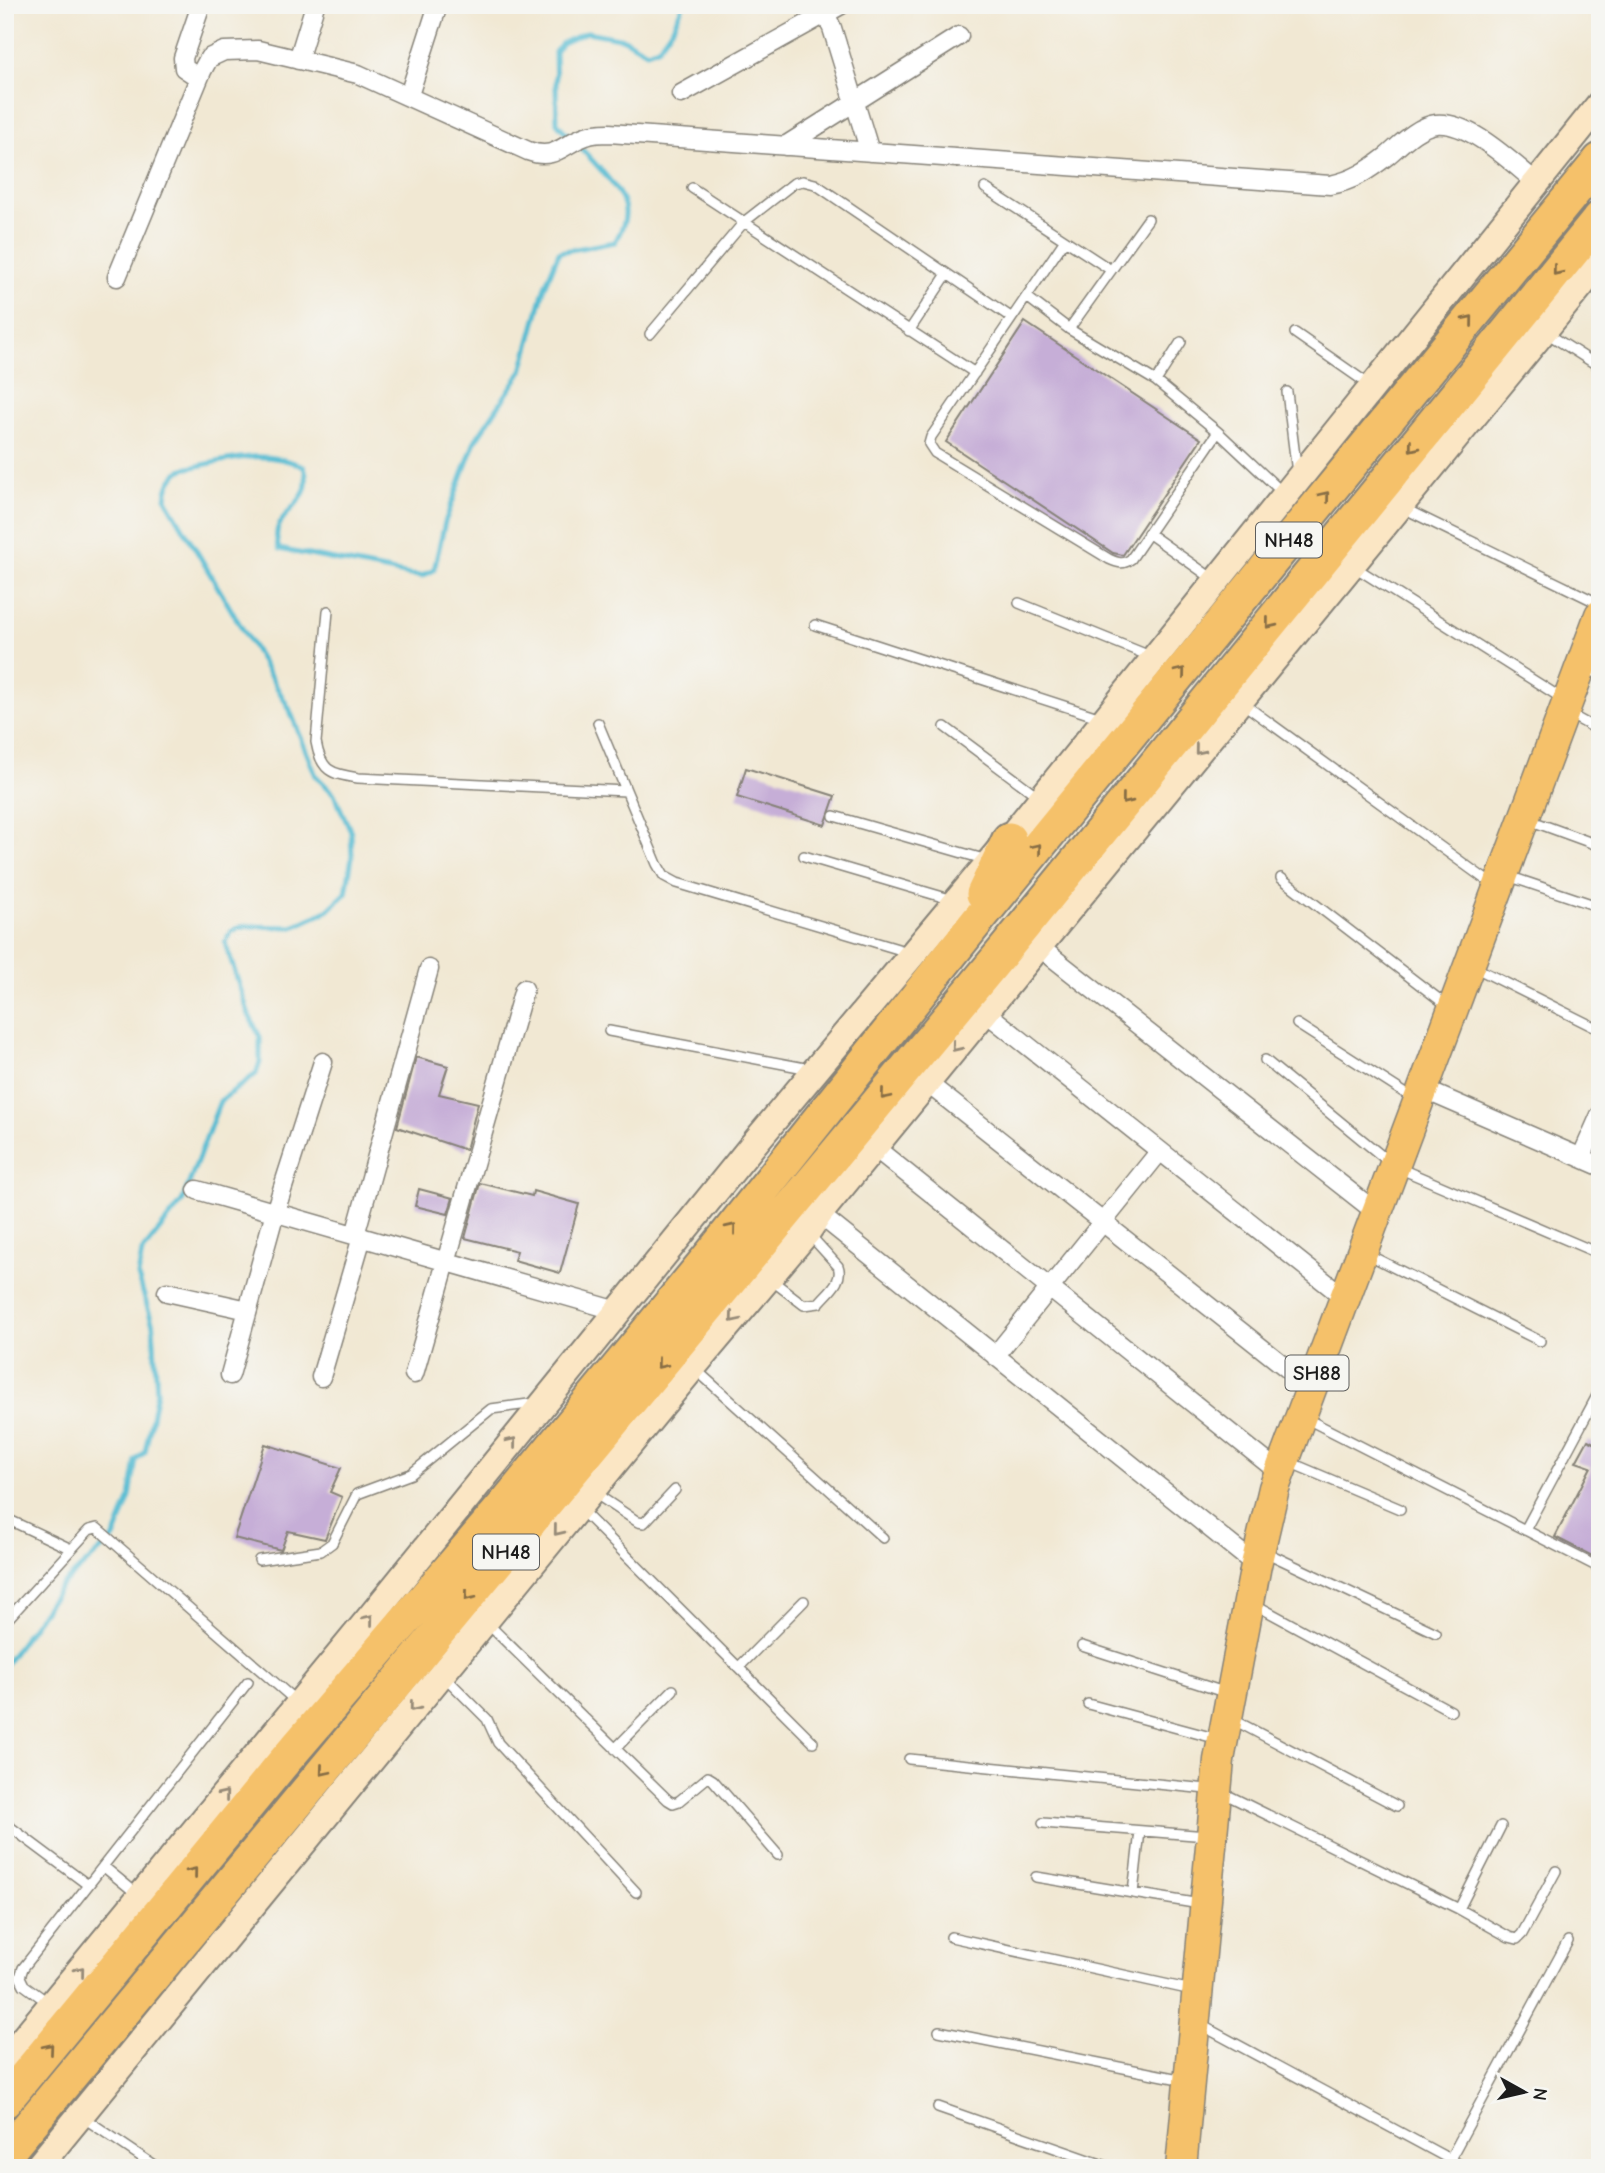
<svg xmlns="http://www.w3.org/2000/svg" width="1605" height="2173" font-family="'Comic Neue',sans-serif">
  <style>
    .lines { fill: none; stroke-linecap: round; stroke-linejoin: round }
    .stream { stroke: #54bbd2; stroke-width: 5 }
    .building { fill: #c6aed7 }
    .lane-casing { stroke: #868278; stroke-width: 12 }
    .street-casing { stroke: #868278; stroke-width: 21 }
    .secondary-casing { stroke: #868278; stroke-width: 30 }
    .primary-casing { stroke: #868278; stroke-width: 33 }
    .highway-casing { stroke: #868278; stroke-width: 37 }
    .lane { stroke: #fff; stroke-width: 9 }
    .street { stroke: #fff; stroke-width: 18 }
    .secondary { stroke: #fbe6c4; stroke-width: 26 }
    .primary { stroke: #f5c16b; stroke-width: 30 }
    .highway { stroke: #f5c16b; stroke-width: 33 }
    .oneway { stroke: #886e44 }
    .oneway2 { stroke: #978b78 }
    .labels { text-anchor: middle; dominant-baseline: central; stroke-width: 6; stroke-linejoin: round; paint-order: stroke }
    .shield { fill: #f6f6f2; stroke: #5d5d5c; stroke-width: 2 }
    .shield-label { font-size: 21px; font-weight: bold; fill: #1c1c1c }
  </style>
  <rect width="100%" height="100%" fill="#f6f6f2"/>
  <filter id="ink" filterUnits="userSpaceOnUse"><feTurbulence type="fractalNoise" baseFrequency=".0143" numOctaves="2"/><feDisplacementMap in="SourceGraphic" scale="14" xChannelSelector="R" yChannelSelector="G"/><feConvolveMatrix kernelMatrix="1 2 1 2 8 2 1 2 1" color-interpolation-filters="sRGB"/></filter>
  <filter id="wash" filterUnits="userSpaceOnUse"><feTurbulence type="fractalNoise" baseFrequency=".00686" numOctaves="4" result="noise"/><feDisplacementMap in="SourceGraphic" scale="28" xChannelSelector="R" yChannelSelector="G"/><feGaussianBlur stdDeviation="1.57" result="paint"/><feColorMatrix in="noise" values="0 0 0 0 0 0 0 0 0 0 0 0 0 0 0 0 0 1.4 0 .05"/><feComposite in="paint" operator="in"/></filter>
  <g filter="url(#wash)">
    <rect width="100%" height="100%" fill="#f1e8d3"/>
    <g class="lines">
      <path class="stream" d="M5,1665L62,1585L114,1538L130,1497L136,1460L145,1452L157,1392L153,1325L138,1276L142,1252L182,1202L220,1101L256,1074L260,1062V1037L249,1015L225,942L232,931L243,926L293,927L327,911L346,893L352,857L351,832L334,794L316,776L289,708L166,499C167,485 171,477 183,469C226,461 263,447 304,467C318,510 265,508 279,549L410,575L422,576L434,570L445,522L475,441L522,371L544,289L559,252L615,242C621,231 628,218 624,205C617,181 574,143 557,123L555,52L562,43L587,32L624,39L647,52L658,48L673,27L683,5"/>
    </g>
    <g id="blocks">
      <path class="building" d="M1025,322L1201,439L1123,555L1113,553L946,442Z
        M746,768L835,796L825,825L737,797Z
        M416,1057L448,1066L439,1094L478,1103L466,1150L397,1127Z
        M480,1183L532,1196L533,1191L579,1204L560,1273L514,1260L517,1251L465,1238Z
        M419,1189L453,1198L448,1214L415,1206Z
        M1588,1440L1600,1446V1560L1555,1537L1591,1467L1576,1462Z
        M265,1444L341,1468L330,1492L342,1497L325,1539L288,1531L281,1550L234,1538Z"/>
    </g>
  </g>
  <g filter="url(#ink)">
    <use href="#blocks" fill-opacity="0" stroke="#868278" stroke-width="2"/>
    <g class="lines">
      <g class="lane-casing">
        <path id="lane" d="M692,188L975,373
          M985,188L1111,270
          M1065,240L931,437L929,444L935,453L1109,559C1118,563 1123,565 1131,559L1218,432
          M1027,297L1069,329L1156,381L1218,432L1283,493
          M1069,329L1148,219
          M909,331L947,274
          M1545,332L1600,367
          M1295,333L1371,386
          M650,334L744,222L794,183L803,181L815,184L1012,318
          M1156,381L1181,342
          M1287,392L1297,473
          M1401,507L1600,604
          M1148,533L1213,579
          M1353,566L1563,699
          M1019,603L1150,656
          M328,611L316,742C321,771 331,774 358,778L626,791
          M815,625L1101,718
          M1587,665L1600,676
          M1241,702L1493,885
          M1569,714L1600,731
          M598,723L657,864L664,876L677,883L908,952
          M945,727L1039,797
          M834,816L987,860
          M1529,820L1600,846
          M804,856L953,900
          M1508,876L1600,907
          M1281,878L1449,1007
          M1474,967L1600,1030
          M1297,1024L1414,1099
          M609,1031L810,1069
          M1265,1060L1394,1166L1600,1254
          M1367,1254L1540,1341
          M770,1279L804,1305L819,1303C828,1292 844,1281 838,1266L808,1233
          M694,1368L883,1538
          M1305,1418L1600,1568
          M1289,1462L1400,1509
          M593,1492L638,1522L644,1523L675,1490
          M579,1508L813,1742
          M5,1518L71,1549
          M1525,1530L1600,1390
          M1265,1552L1436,1633
          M259,1560L321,1551L332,1543L357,1494L411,1474L491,1409L536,1403
          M1252,1603L1451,1711
          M5,1622L89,1530L97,1528L297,1702
          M486,1622L668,1800L673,1803L679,1801L708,1777L713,1780L778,1855
          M1082,1646L1227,1693
          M739,1667L804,1601
          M443,1675L487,1719L498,1743L636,1892
          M1088,1704L1218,1739
          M1232,1719L1397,1806
          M615,1749L673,1690
          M909,1759L1217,1790L1459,1909L1509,1937L1517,1939L1522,1934L1556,1871
          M5,1823L88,1885
          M1043,1823L1207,1836
          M103,1866L137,1894
          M1036,1877L1200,1904
          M1133,1893L1140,1831
          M1459,1909L1501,1826
          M951,1937L1192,1990
          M50,2004L24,1985L20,1977L23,1968L248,1682
          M1199,2024L1466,2168
          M939,2031L1184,2080
          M938,2107L1112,2168
          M81,2116L158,2168
          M1450,2159L1568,1941"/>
      </g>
      <g class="street-casing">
        <path id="street" d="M821,5L832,28L870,152
          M298,60L315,5
          M199,78L184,68L183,58L201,5
          M681,94L841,5
          M409,95L438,5
          M785,146L959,36
          M117,277L202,71L209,58L224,51L258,50L358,74L528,151C556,161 562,144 586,136C594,133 602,133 609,133L1330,185C1353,181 1369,170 1387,156C1400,145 1418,126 1436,124C1470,121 1512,163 1537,183
          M1038,946L1377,1213
          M984,1011L1345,1298
          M926,1082L1312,1388
          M1423,1089L1600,1166
          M874,1147L1280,1473
          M1581,1158L1600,1115
          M197,1190L618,1311
          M819,1214L1256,1565
          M355,1235L429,969
          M167,1292L248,1310
          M995,1356L1160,1151
          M414,1374L524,989
          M230,1375L275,1212L323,1062
          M321,1377L362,1237"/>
      </g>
      <g class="secondary-casing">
        <path id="secondary" d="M5,2061L368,1620L752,1146L1009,839L1600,104
          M37,2168L693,1367L807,1232L819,1214L1600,262"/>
      </g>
      <g class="primary-casing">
        <path id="primary" d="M1181,2168L1219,1760L1256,1565L1274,1488L1600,615"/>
      </g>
      <g class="highway-casing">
        <path id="highway" d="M983,894L1009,839
          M5,2101L282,1764L506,1503L713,1252L978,920L1600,160
          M5,2155L1006,948L1600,218"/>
      </g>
      <use href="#lane" class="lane"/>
      <use href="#street" class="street"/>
      <use href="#secondary" class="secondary"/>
      <use href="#primary" class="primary"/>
      <use href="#highway" class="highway"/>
    </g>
    <defs><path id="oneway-chevron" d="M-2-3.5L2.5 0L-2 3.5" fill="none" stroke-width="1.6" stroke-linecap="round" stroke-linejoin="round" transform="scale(1.75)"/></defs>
    <g class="oneway">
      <use href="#oneway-chevron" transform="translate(1557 271) rotate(129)"/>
      <use href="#oneway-chevron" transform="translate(1469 320) rotate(-51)"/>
      <use href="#oneway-chevron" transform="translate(1413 447) rotate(129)"/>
      <use href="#oneway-chevron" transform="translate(1325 496) rotate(-51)"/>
      <use href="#oneway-chevron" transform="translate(1270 624) rotate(129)"/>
      <use href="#oneway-chevron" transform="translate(1181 672) rotate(-51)"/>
      <use href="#oneway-chevron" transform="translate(1126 800) rotate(129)"/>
      <use href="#oneway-chevron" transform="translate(1037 848) rotate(-51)"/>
      <use href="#oneway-chevron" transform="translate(885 1095) rotate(130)"/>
      <use href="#oneway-chevron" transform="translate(732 1228) rotate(-51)"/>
      <use href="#oneway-chevron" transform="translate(661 1364) rotate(130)"/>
      <use href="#oneway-chevron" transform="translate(469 1596) rotate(130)"/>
      <use href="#oneway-chevron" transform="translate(324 1771) rotate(130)"/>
      <use href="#oneway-chevron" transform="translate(193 1872) rotate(-51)"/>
      <use href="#oneway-chevron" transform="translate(49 2048) rotate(-50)"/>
    </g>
    <g class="oneway2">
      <use href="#oneway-chevron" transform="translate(1199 750) rotate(129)"/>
      <use href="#oneway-chevron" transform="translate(956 1047) rotate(129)"/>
      <use href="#oneway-chevron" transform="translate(734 1318) rotate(130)"/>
      <use href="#oneway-chevron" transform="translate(512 1442) rotate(-51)"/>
      <use href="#oneway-chevron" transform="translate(558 1531) rotate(129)"/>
      <use href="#oneway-chevron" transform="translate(369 1619) rotate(-51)"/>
      <use href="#oneway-chevron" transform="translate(414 1707) rotate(129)"/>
      <use href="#oneway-chevron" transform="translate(224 1795) rotate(-51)"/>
      <use href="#oneway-chevron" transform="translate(80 1971) rotate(-51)"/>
    </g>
  </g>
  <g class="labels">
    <g class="shield">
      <rect x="1256" y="522.5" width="66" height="35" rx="5"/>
      <rect x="1285.5" y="1355.5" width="63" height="35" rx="5"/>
      <rect x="473" y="1534.5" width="66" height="35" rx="5"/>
    </g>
    <g class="shield-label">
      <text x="1289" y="540">NH48</text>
      <text x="1317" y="1373">SH88</text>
      <text x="506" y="1552">NH48</text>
    </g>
  </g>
  <rect width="1605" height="2173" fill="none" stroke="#f6f6f2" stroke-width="28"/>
  <g transform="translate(1524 2092) rotate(98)" stroke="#f6f6f2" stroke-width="5" paint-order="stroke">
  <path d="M0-5L12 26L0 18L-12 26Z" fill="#1c1c1c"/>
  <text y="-10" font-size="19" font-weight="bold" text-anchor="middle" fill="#1c1c1c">N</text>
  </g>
</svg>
